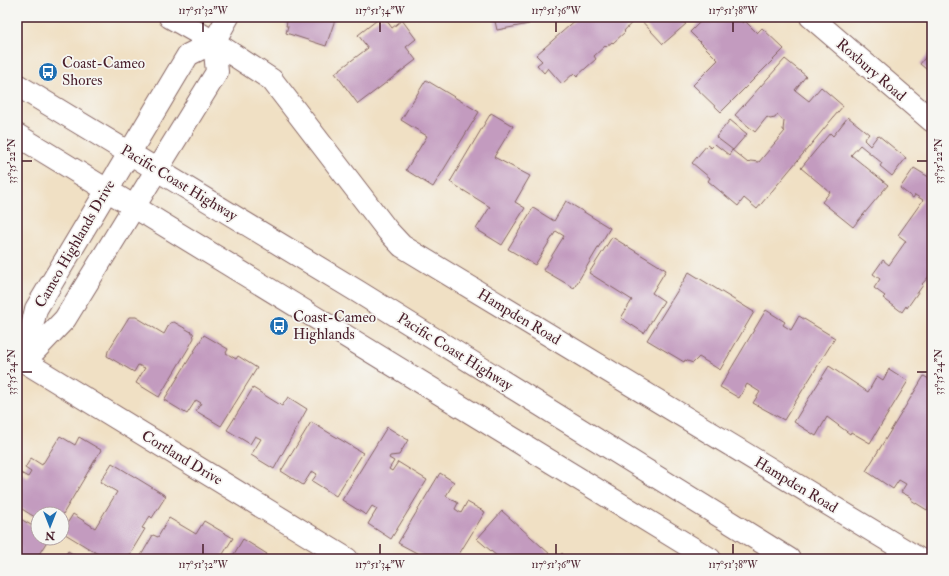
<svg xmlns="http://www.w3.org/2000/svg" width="949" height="576" font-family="'IM FELL Double Pica',serif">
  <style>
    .building { fill: #c39bbf }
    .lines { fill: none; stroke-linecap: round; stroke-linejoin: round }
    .minor-casing { stroke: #846361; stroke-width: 24 }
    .highway-casing { stroke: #846361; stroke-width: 24 }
    .minor { stroke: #fff; stroke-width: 22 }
    .highway { stroke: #fff; stroke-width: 22 }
    .ticks { fill: none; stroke: #4a1f2b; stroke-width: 1.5 }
    .labels { text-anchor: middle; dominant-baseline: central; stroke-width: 3.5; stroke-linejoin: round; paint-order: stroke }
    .poi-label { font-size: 15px; fill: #4a1f2b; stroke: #f6f6f2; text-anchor: start }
    .street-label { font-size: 15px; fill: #4a1f2b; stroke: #f6f6f2 }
    .neatline { fill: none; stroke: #4a1f2b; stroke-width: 1.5 }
    .ticks-label { font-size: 10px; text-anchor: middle; fill: #4a1f2b }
  </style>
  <rect width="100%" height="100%" fill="#f6f6f2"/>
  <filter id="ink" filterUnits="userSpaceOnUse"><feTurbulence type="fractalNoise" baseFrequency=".025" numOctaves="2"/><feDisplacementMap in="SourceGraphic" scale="8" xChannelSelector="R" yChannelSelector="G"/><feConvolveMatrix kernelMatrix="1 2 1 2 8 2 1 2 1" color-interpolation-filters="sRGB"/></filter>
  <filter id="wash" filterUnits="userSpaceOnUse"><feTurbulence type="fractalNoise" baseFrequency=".012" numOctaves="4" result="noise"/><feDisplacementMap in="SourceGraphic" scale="16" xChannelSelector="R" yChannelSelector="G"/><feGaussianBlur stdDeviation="0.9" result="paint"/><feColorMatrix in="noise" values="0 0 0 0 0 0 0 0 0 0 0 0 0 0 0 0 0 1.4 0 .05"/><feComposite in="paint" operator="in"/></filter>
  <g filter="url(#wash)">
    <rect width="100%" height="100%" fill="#f0e0c4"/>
    <g id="blocks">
      <path class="building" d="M288,17H336L326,46L286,33L288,26H286Z
        M381,17H384L392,28L402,20L416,39L406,47L416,60L358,104L335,73L368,48L358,35Z
        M494,17H527L529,24L497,30Z
        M577,17H637L624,31L625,32L613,43L612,42L606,47L605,46L594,56L596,59L577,76L574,73L562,84L548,68L544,73L537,65L542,61L536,55L578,18Z
        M638,17H689L683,22L686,24L663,44Z
        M705,17H737L743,23L745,21L757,33L762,28L784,49L721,112L693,85L718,60L690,32Z
        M932,49V74L920,64Z
        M785,59L806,76L795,90L809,101L821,87L843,106L757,209L744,198L738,206L708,181L710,178L692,163L707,145L711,148L715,144L729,155L732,150L748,163L750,161L759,162L785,131L783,130L784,121L777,115L775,118L770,119L767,117L755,132L735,115Z
        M426,80L479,112L433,187L406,170L427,136L401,120Z
        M491,113L513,126L494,157L530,176L515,202L525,208L502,245L476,229L490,207L450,182Z
        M848,117L869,134L864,140L870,146L878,135L906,158L892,176L880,166L882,163L860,145L851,155L888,185L853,227L822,202L830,192L801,168L830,133L833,136Z
        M730,120L747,134L733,150L716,137Z
        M914,168L932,179V273L922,284L923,285L907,308L906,306L902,312L883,298L885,296L874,288L880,279L873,274L883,260L889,265L906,241L898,235L923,200L915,195L913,198L900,188Z
        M566,201L610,228L574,288L543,270L564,236L556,231L535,265L508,249L533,208L554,221Z
        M612,237L666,270L652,293L664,301L644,333L621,318L632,300L589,273Z
        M689,272L754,312L720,370L699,357L693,363L685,360L684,362L647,340Z
        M766,310L785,322L783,325L791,330L799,316L835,338L784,420L753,403L760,392L747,384L739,398L720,387Z
        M129,317H136L164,334L170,323L174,322L193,333L194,338L188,349L159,397L136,383L145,368L138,365L134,372L107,356L108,351Z
        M204,335L228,349L226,353L236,359L238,356L257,368L221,426L196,411L201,403L196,400L187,414L164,400Z
        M829,366L868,392L877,376L883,380L889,369L908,381L870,443L851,432L850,434L827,417L816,436L794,422Z
        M924,376L932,381V503L927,510L911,500L912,498L901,492L906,484L899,480L893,489L866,471Z
        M253,388L282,406L288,397L307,409L274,469L251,455L261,439L255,436L250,444L227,430Z
        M311,422L363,453L336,496L312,481L317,474L312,471L303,485L281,471Z
        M387,427L408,440L399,455L390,456L389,458L394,461L389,469L392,471L398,462L427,480L391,539L368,524L377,509L372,506L366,515L342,500Z
        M60,436L75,445L79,437L101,450L63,514H38V519L17,506V471L28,477L31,472L25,468L31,458L42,465Z
        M112,463L166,496L152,518L150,516L142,528L145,529L127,559H106L62,532L73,514L95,528L117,492L100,482Z
        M440,473L454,482L446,496L458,503L455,509L461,513L467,502L485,512L456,559H428L398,543Z
        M502,511L551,555L548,559H496L498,557L477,539Z
        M17,517L38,529V538H49L36,559H17Z
        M169,518L196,534L204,521L233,538L220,559H139L153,535L158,537Z
        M243,539L267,554L264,559H231Z
        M68,551L81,559H63Z
        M562,553L568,559H557Z"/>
    </g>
  </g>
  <g filter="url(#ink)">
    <use href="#blocks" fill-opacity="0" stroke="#846361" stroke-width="1"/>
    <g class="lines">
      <g class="minor-casing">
        <path id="minor" d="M170,17L214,42L272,80L388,231L402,246L919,559
          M811,17L932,121
          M17,357L347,559
          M24,362L36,309L188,55L214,42L228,17
          M24,362L65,319L217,72L214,42"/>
      </g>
      <g class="highway-casing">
        <path id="highway" d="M17,85L357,291L789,559
          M17,135L710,559"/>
      </g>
      <use href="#minor" class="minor"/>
      <use href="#highway" class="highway"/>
    </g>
  </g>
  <path class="ticks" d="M203,22V32M380,22V32M556,22V32M733,22V32M22,161H32M917,161H927M22,372H32M917,372H927M203,544V554M380,544V554M556,544V554M733,544V554"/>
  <defs>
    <g id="bus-disc" transform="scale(1)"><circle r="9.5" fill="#1f6fb2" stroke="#f6f6f2"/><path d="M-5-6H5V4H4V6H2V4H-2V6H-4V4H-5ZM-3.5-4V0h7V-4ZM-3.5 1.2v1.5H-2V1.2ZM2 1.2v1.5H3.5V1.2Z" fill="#fff"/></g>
  </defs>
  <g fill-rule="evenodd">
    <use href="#bus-disc" x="48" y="72"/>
    <use href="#bus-disc" x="279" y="326"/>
  </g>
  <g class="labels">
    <g class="poi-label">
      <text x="62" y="63">Coast-Cameo<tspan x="62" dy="17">Shores</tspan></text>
      <text x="293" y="317">Coast-Cameo<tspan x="293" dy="17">Highlands</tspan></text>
    </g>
    <g class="street-label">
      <text transform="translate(871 70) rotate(41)">Roxbury Road</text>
      <text transform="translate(179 183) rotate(31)">Pacific Coast Highway</text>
      <text transform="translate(75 244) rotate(-60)">Cameo Highlands Drive</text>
      <text transform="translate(519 317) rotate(31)">Hampden Road</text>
      <text transform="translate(455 352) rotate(32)">Pacific Coast Highway</text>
      <text transform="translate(182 458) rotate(31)">Cortland Drive</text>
      <text transform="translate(796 485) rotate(31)">Hampden Road</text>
    </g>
  </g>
  <rect width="949" height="576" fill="none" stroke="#f6f6f2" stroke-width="44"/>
  <g transform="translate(50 526) rotate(180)"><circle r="19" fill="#f6f6f2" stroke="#b1a0a2"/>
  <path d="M0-3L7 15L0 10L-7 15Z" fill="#1f6fb2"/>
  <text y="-6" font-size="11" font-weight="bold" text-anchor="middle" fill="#4a1f2b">N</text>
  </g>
  <rect x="22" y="22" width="905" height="532" class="neatline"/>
  <g class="ticks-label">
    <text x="203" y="14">117°51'32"W</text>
    <text x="380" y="14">117°51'34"W</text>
    <text x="556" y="14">117°51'36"W</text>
    <text x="733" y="14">117°51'38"W</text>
    <text transform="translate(938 161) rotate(-90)" y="4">33°35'22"N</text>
    <text transform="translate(11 161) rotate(-90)" y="4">33°35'22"N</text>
    <text transform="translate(938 372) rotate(-90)" y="4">33°35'24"N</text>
    <text transform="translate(11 372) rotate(-90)" y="4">33°35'24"N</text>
    <text x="203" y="568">117°51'32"W</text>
    <text x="380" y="568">117°51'34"W</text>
    <text x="556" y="568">117°51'36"W</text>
    <text x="733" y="568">117°51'38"W</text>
  </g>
</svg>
